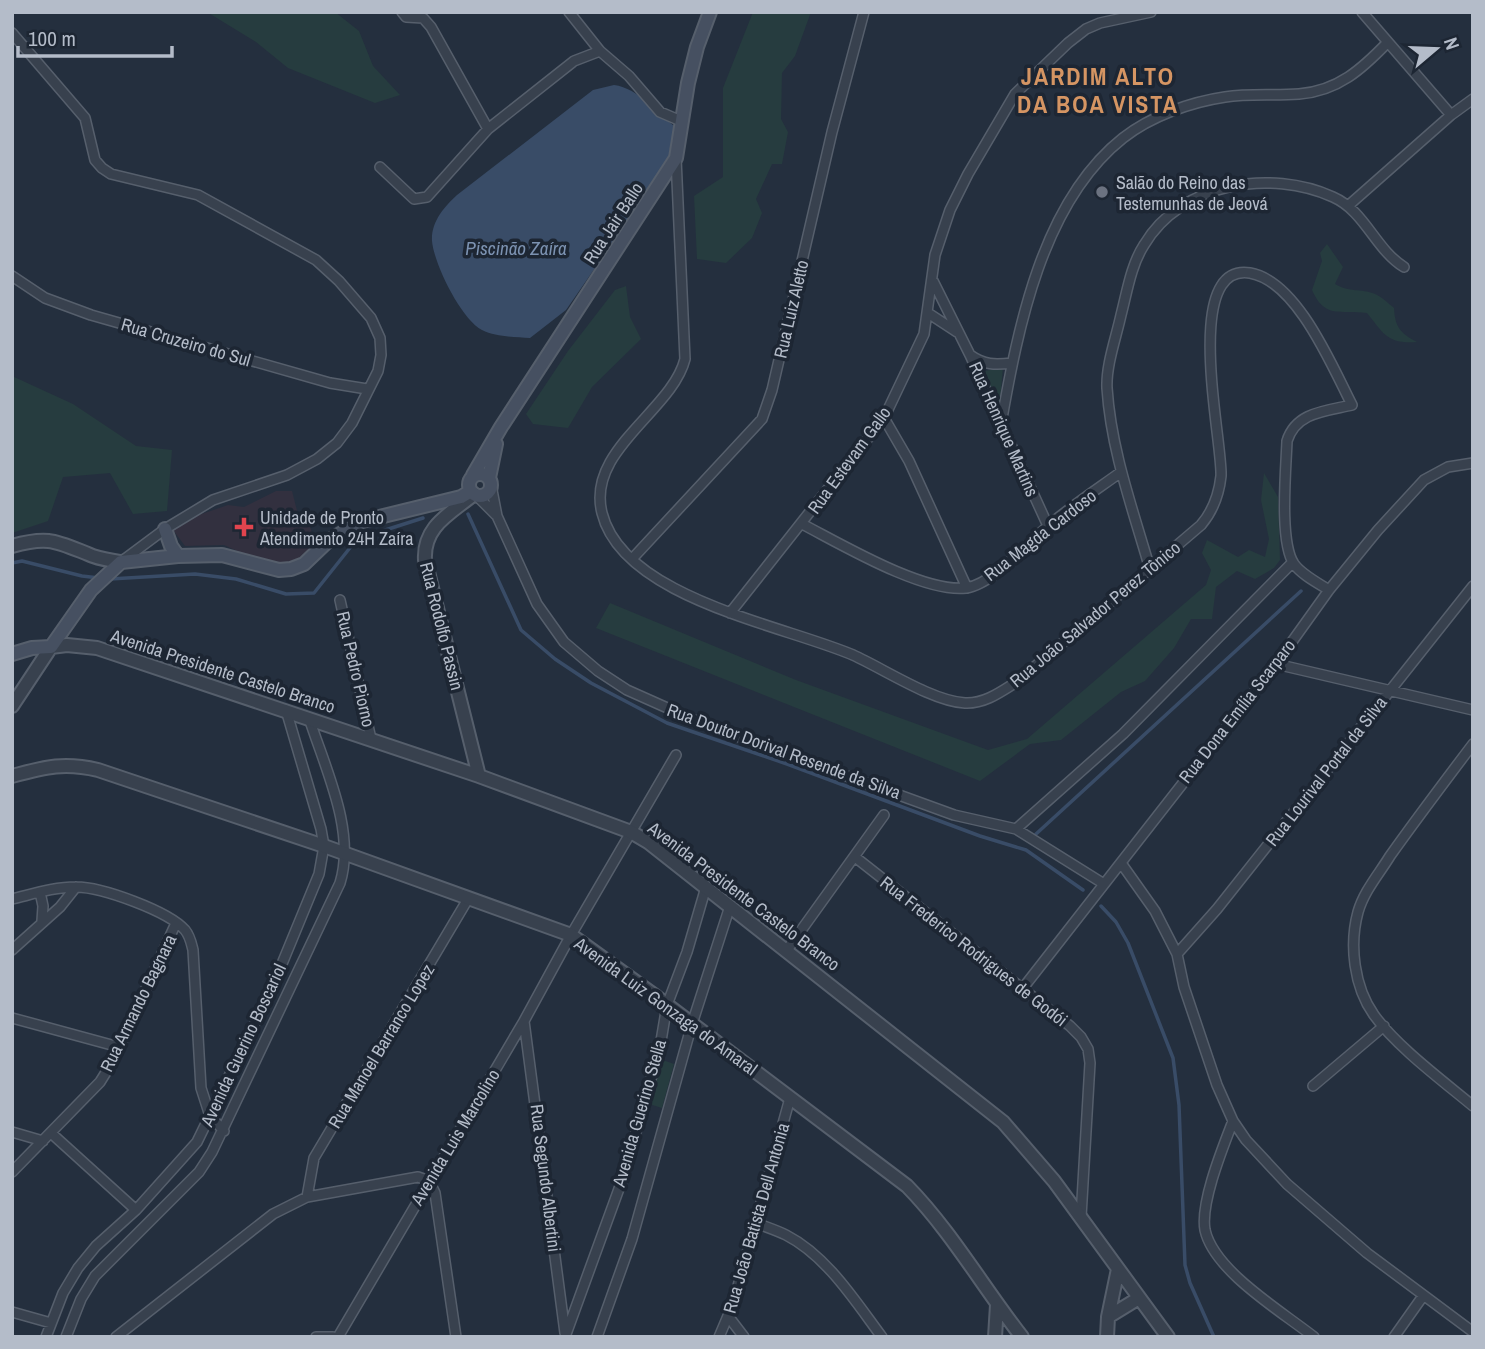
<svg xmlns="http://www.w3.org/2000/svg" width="1485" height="1349" font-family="'Archivo Narrow',sans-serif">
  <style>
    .medical { fill: #32303f }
    .green { fill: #263c3f }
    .water { fill: #394c67 }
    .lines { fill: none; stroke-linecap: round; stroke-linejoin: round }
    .stream { stroke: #394c67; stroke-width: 3.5 }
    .minor-casing { stroke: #565f6c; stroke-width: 12 }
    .tertiary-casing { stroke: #565f6c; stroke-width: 16 }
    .secondary-casing { stroke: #565f6c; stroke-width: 16 }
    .minor { stroke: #38414e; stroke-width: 9 }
    .tertiary { stroke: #38414e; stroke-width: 12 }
    .secondary { stroke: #465061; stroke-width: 12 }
    .worship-dot { fill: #6b7280; stroke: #1d2633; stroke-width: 2.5 }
    .health-dot { fill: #e0444e; stroke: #1d2633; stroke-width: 2.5 }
    .labels { text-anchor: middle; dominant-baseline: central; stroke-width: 7; stroke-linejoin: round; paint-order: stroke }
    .poi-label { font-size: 18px; fill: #b4bcc9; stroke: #1d2633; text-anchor: start }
    .street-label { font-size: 18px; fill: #b4bcc9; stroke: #1d2633 }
    .water-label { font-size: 19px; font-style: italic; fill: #7c92b1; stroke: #1d2633 }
    .district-label { font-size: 24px; font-weight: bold; letter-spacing: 2px; fill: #d59563; stroke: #1d2633 }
  </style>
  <rect width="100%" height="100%" fill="#242f3e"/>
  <path class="medical" d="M276,491H292L300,522L309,523L316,546L295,561L276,565L246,555L224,545L185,546L173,530L187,519L228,505L244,507Z"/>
  <path class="green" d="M207,12H335L359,31L373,66L400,95L375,103L288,68L256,42Z
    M753,12H811L795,56L782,73L781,119L788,132L782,164H772L756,199L762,213L752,238L726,263L697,259L694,196L723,177V88Z
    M1327,244L1343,267L1335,284C1350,293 1360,288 1375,294C1382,297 1388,303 1394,308C1395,327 1400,333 1417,342C1387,344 1384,334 1367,313C1341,309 1325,320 1312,290L1322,261L1320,253Z
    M626,286L630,317L641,339L592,387L568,428L533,424L526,414L568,351L615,290Z
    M1003,367L999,412L985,371Z
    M12,376L73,404L136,446L172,450L167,511L133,514L110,473L63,477L48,521L12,533Z
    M1264,473L1278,497L1280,560L1274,568L1255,579L1237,571L1216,587L1212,619H1191L1174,648L1145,681L1121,692L1061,740L1030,744L980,781L596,628L610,603L796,680L988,750L1027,739L1206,585L1211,570L1202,553L1207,540L1238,557L1249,550L1265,557L1269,539L1261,500Z
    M660,1059L674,1064L662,1108L646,1103Z"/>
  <path class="water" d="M614,85C639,88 657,114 677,128L671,158L566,310L530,338C515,337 496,337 482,330C461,319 434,264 432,241C431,222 444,207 457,195L593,90Z"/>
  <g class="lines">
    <path class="stream" d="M468,514L521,630L555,659L591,683L667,723L787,764L980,836L1026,850L1083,890
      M12,563L22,561L82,576L99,578
      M110,579L195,574L236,579L286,594L314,593L357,539L423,518
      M1036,834L1301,591
      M1101,906L1116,922L1128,943L1173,1058L1179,1105L1185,1265L1190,1283L1214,1337"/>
    <g class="minor-casing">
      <path id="minor" d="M402,12L406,17L423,18L431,27L488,129
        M569,12L600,51L629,76L660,112L681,121
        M1362,12L1451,115
        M12,33L85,118L95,160L102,168L111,174L198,195L316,260L339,281L371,318L380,338L381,355L378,371L352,423L337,443L317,459L287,475L213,500L165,529L122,561
        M676,158L685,359C672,411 586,450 602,513C623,598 783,625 853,655C884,669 932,701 965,703C985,704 1002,691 1018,681L1201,525C1213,511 1219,494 1221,476C1223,443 1181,262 1250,273C1297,281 1332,366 1352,405C1326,411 1296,412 1287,441C1286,469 1279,542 1294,564C1302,575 1318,583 1329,590
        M380,167L414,199L427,197L488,129L574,61L600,51
        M1349,205L1451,115L1473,99
        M12,276L45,298L91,315L330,383L367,389
        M933,281L970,355L1048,526
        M928,313L957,332
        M970,355C984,365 995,365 1012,363
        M884,418L909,461L967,588
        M1001,424C1018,328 1042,202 1123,138C1151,116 1191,102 1225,97C1250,93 1275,96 1299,94C1338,91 1362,69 1388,42
        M491,485L497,516L537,604L564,642L598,671L627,690L701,723L954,815L1016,829L1104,884
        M477,496L496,515
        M802,524C841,544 923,593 966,588C993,584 1027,544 1047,527C1070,507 1096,490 1121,472
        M632,559L762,419L772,390L832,132L864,12
        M1150,569C1133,510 1111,450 1107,388C1106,365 1116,338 1121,315C1127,292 1131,265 1144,245C1181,182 1271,169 1333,197C1365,211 1375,249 1404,267
        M340,600L371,739
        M730,613L884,418L924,334L935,255L950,210L968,174L1015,94L1068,43L1086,29L1100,23L1151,12
        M1276,664L1473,710
        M1473,744C1445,781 1417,818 1390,856C1379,874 1364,891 1358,912C1349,945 1354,987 1374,1015C1396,1046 1443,1081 1473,1106
        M1016,829L1123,734L1293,562
        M855,857L1070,1026L1081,1037L1088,1049L1090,1063L1081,1217
        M1121,863L1155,911L1177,954L1184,987L1217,1085L1233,1121L1246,1140L1287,1184L1367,1253L1473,1332
        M40,892L43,906L42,921
        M12,899C33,894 54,887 76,887C102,887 168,911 185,930C190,936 191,942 193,950L201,1088L210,1116L224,1131
        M12,950L60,907L76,887
        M787,950L884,815
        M1177,954L1217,909L1473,586
        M1023,988L1276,664L1329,590L1378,530L1424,480L1448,467L1473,463
        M12,1018L119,1047
        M524,1021L565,1333
        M1313,1086L1384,1026
        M1233,1121C1223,1147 1200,1203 1205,1230C1214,1271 1281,1311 1314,1337
        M12,1132L43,1141
        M51,1133L136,1210
        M12,1172L100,1082L113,1061L176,923
        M307,1197L314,1158L468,899
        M756,1223C766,1227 776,1230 786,1235C827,1256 855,1301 882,1337
        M12,1312L51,1323
        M728,1316L744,1337
        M46,1337L63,1293L78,1268L96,1246L136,1210L197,1142L272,988L319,874L324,846L321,829L286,710
        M66,1337L81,1299L95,1276L199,1172L212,1152L340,883C356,831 325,768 309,718
        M116,1337L273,1214L307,1197L418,1177L429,1181L435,1193L456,1337
        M316,1337H333
        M338,1337L524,1021L571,935L676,755
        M565,1337L624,1175L660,1047L667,1005L687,952L706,887
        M597,1337L632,1239L692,1024L730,906
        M719,1337L733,1304L790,1098
        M1394,1337L1423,1296"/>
    </g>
    <g class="tertiary-casing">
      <path id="tertiary" d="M474,494C450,514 423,526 425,560L479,776
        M12,546C48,536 55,541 88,554C98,559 110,560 121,562
        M12,706L51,647L67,645L97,648L479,776L631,832L648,842L1003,1122L1054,1181L1168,1337
        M12,776C46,767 64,762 98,770L324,846L571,935L654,995L907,1186C951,1231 983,1287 1022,1337
        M1108,1317L1139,1298
        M995,1337L997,1305
        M1107,1337L1108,1317L1118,1269"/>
    </g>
    <g class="secondary-casing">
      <path id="secondary" d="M469 485a11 11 0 1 1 22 0a11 11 0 1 1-22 0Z
        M473,475L501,427L676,158L688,83L697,47L710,12
        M489,478L496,444
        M165,529L171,546L178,556
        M12,654L32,648L51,647L91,590L121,562L178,556L222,555L279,570L291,569L304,564L328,541L363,521L461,497L471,491"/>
    </g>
    <use href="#minor" class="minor"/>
    <use href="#tertiary" class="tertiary"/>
    <use href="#secondary" class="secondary"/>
  </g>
  <circle class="worship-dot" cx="1102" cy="192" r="7"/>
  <path class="health-dot" d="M240.5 516.5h7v7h7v7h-7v7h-7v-7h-7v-7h7z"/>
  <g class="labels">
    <g class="poi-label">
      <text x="1116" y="182">Salão do Reino das<tspan x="1116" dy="21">Testemunhas de Jeová</tspan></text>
      <text x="260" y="517">Unidade de Pronto<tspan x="260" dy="21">Atendimento 24H Zaíra</tspan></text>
    </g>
    <g class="street-label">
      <text transform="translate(613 223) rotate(-57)">Rua Jair Ballo</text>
      <text transform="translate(791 309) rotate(-77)">Rua Luiz Aletto</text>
      <text transform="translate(186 342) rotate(16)">Rua Cruzeiro do Sul</text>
      <text transform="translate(1004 429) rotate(66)">Rua Henrique Martins</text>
      <text transform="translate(849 460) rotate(-54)">Rua Estevam Gallo</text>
      <text transform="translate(1040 535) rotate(-38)">Rua Magda Cardoso</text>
      <text transform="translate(1095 614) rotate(-40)">Rua João Salvador Perez Tônico</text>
      <text transform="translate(442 626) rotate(76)">Rua Rodolfo Passin</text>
      <text transform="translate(356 669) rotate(77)">Rua Pedro Piorno</text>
      <text transform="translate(223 671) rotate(18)">Avenida Presidente Castelo Branco</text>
      <text transform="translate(1237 711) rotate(-52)">Rua Dona Emília Scarparo</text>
      <text transform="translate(784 751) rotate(20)">Rua Doutor Dorival Resende da Silva</text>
      <text transform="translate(1326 771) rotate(-52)">Rua Lourival Portal da Silva</text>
      <text transform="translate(744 896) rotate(37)">Avenida Presidente Castelo Branco</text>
      <text transform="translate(974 951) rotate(38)">Rua Frederico Rodrigues de Godói</text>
      <text transform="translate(138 1003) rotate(-64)">Rua Armando Bagnara</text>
      <text transform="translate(666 1006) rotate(36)">Avenida Luiz Gonzaga do Amaral</text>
      <text transform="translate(243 1045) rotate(-65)">Avenida Guerino Boscariol</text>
      <text transform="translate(381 1046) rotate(-59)">Rua Manoel Barranco Lopez</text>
      <text transform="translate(639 1113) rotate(-74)">Avenida Guerino Stella</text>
      <text transform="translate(455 1137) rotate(-59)">Avenida Luis Marcolino</text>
      <text transform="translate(546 1178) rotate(83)">Rua Segundo Albertini</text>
      <text transform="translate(756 1218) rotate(-74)">Rua João Batista Dell Antonia</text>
    </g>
    <g class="water-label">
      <text x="516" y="248">Piscinão Zaíra</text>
    </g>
    <g class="district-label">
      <text x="1098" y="76">JARDIM ALTO<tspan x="1098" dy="28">DA BOA VISTA</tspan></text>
    </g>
  </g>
  <rect width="1485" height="1349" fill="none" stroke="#b4bcc9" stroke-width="28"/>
  <g transform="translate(1436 49) rotate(71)" stroke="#1d2633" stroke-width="5" paint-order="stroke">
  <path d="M0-5L12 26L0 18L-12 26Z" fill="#b4bcc9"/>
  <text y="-10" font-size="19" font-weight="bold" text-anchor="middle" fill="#b4bcc9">N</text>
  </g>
  <path d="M18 46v10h154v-10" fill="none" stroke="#b4bcc9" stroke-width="3.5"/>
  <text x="28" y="46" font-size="21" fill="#b4bcc9" stroke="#1d2633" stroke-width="5" paint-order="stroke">100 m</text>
</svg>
